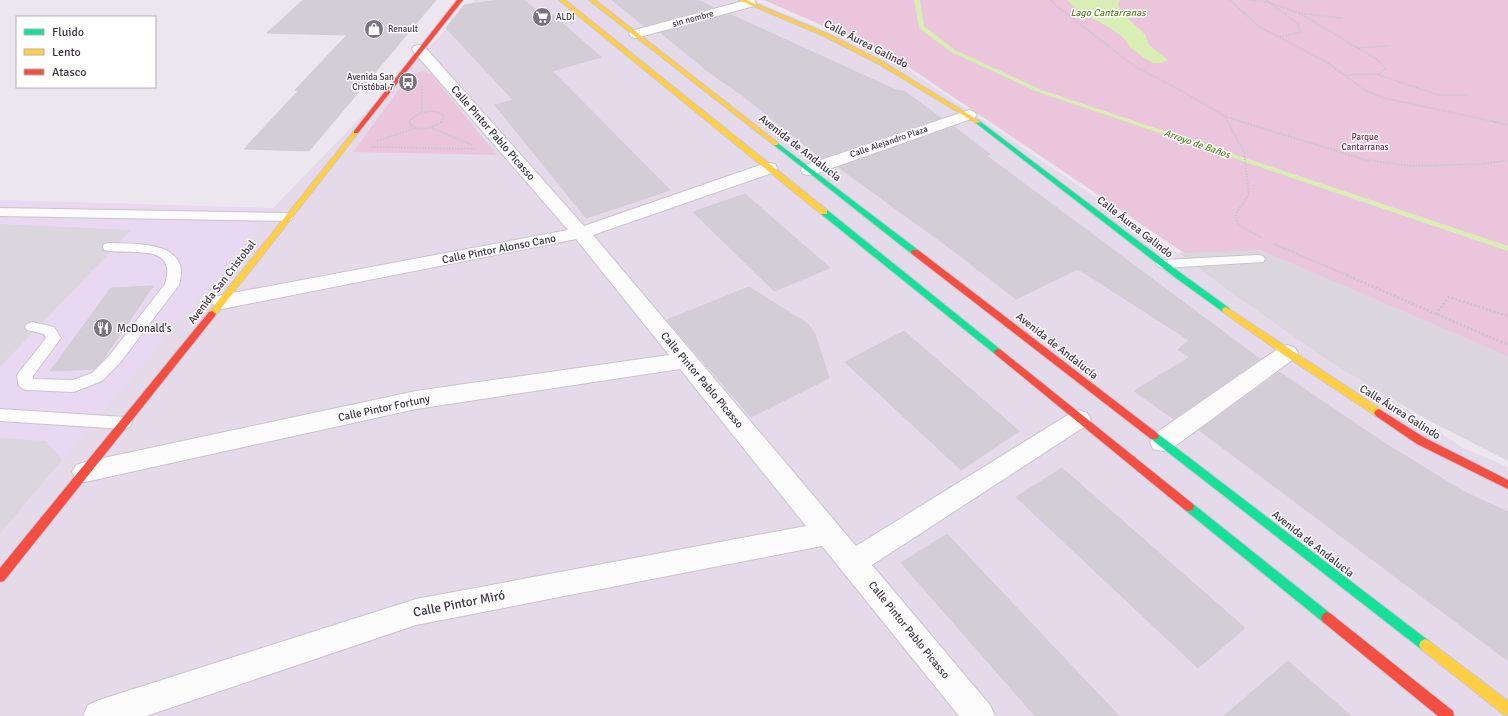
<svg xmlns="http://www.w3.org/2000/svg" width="1508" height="716" font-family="Signika,sans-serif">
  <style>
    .residential { fill: #e4dae9 }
    .commercial { fill: #e8d8f2 }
    .green { fill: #eac5db }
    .parking { fill: #dbd6dd }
    .water { fill: #d8eeb5 }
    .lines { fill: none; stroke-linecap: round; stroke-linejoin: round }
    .stream { fill: #d8eeb5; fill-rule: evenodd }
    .building { fill: #d3cdd6; stroke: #d3ccd6 }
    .lane-casing { stroke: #cac3cc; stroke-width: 2 }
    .street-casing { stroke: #cac3cc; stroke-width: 2 }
    .fast-casing { stroke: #d0c4d5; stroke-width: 2 }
    .slow-casing { stroke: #d0c4d5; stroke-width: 2 }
    .jam-casing { stroke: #d0c4d5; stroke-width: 2 }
    .path-far2 { stroke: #cac5cd; stroke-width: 1.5; stroke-dasharray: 1.5 1.5; stroke-linecap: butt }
    .path-far1 { stroke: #cac5cd; stroke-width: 2; stroke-dasharray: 1.5 1.5; stroke-linecap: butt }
    .path { stroke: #cac5cd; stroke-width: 2.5; stroke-dasharray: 2 2; stroke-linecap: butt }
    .lane { fill: #fcfbfc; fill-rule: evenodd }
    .street { fill: #fcfbfc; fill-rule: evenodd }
    .fast { fill: #16e098; fill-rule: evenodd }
    .slow { fill: #ffcf43; fill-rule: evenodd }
    .jam { fill: #f24e42; fill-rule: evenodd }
    .labels { text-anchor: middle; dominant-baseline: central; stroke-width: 3; stroke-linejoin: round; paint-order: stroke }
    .far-poi-label { font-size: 9px; fill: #3d3344; stroke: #fff; text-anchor: start }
    .far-street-label { font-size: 9px; fill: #3d3344; stroke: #fff }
    .far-park-label { font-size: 9px; fill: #762645; stroke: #fff }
    .far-water-label { font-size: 10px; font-style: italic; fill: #5a8123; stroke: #fff }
    .street-label { font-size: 11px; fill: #3d3344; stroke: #fff }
    .poi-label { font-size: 11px; fill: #3d3344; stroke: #fff; text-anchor: start }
    .near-street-label { font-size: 13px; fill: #3d3344; stroke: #fff }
  </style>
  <rect width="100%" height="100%" fill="#ece6ee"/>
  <path class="residential" d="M475,0H753L894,60L1463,448L1508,467V716H0V534L273,208Z"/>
  <path class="commercial" d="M0,200L273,208L0,534Z"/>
  <path class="green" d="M764,0H1508V359L1187,255L894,57Z
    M423,71L431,74L497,155L353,152L410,75Z"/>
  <path class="parking" d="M0,224L131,230L0,367Z
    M1261,250L1508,356V461L1426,419L1332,363L1229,291L1179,253Z
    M0,438L46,441L62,460L0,534Z"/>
  <path class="water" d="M1067,0H1120L1118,4L1121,12L1146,35L1148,44L1168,60L1161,63H1153L1144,58L1130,47L1123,37L1107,26L1081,13Z"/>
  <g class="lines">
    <path class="stream" d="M914,0H920L924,26L955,50L1042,90L1508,246V251L1038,92L951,52L919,28Z"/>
  </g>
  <path class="building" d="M303,0H436L309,151L244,149L298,91L295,90L347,35L267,33Z
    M499,0H523L538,11L546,9L601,57L552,71L670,190L586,218L495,105L513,100L446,28L464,5Z
    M612,0H697L713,7L644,26Z
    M729,14L896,90L904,91L941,118L821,158L742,95L710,73L661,33Z
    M954,127L990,154L987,156L1260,359L1174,419L1134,391L1190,357L1178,350L1189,340L1078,269L1016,299L947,246L838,167Z
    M745,194L830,268L774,291L693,212Z
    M153,286L102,361L94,369L50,371L111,288Z
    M749,287L808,324L815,334L829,378L751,417L667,320Z
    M904,331L1019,431L961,470L845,362Z
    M1279,372L1386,444L1464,492L1508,512V661L1199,430Z
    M1062,468L1245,628L1198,668L1016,497Z
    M947,534L1119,716H1035L901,563Z
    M1288,661L1351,716H1224Z"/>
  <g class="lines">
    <g class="lane-casing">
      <path id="lane" d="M0,208L287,213L291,214L293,217L291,220L287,221L0,216Z
        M109,243C138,244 192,241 179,285L119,364L102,381L74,392L26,390L21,388L18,384L17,375L46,338L44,334L27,330L25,327L27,324L32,322L54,327L61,338L33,376V379L73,380L92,373L109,356L165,284C179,241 127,256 104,250L103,247L104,244Z
        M1258,255L1263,256L1265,259L1263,262L1163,268L1158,267L1156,264L1158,261L1163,260Z
        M0,409L124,417L130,419L132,423L130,427L124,429L0,421Z"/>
    </g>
    <g class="street-casing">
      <path id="street" d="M747,0H754L756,3L754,6L636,38L631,37L629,34L631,31Z
        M419,45L424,46L584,226L763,164L769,163L775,164L777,168L775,172L593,235L856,546L1071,413L1079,410L1087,413L1091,419L1087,425L872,565L990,705L995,716H959L822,546L416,625L146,716H83L88,705L99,700L416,599L806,526L680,369L416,409L85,482L76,479L72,472L76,465L85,462L416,391L669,355L576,239L222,309L215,307L212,302L215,297L222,295L568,230L414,52L412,49L414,46Z
        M969,110L974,112L977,115L974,118L815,174L809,175L803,174L801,170L803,166Z
        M1287,345L1295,348L1298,353L1295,358L1171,449L1162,451L1153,449L1150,442L1153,435L1279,348Z"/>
    </g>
    <g class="fast-casing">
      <path id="fast" d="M978,120L1182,274L1229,308L1230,310L1229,312H1223L1176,278L976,123L975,122Z
        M776,142L918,250L919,252L918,254H912L774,145L773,144Z
        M821,210H827L1001,350L1002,352L1001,354H995L821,214Z
        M1154,432L1157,433L1429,641L1431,645L1429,649L1425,651L1421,649L1151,439L1149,436L1151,433Z
        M1189,503L1193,504L1331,614L1333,618L1331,622L1327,624L1323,622L1185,510L1184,507L1185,504Z"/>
    </g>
    <g class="slow-casing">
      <path id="slow" d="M559,0H565L827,210V214H821Z
        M589,0H595L778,143V145H774Z
        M739,0H746L828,34L883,62L981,122L976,123L879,64L824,36Z
        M356,130L358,131V133L215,316H209L208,314L209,312L354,131Z
        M1226,307L1382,410L1384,413L1382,416H1376L1284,355L1223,312L1222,310L1223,308Z
        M1425,639L1429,641L1508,701V715L1503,714L1421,649L1419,645L1421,641Z"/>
    </g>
    <g class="jam-casing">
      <path id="jam" d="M457,0H463L358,133H354V131Z
        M912,250H918L1157,433L1159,436L1157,439H1151L912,254L911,252Z
        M212,311L216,314L215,316L4,581L0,582V568L209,312Z
        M998,349L1001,350L1193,504L1194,507L1193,510L1189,511L1185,510L995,354L994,352L995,350Z
        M1379,409L1425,438L1508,480V489L1417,444L1376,416L1374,413L1376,410Z
        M1327,612L1331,614L1453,711L1454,716H1438L1323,622L1321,618L1323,614Z"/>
    </g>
    <path class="path-far2" d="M1051,0L1055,5L1137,68L1182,91L1225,116L1242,122
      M1230,0L1258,26L1328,63L1366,91L1384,98L1496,122
      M1249,0L1267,2L1299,13L1342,18
      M1266,0L1298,24L1301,32L1279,37
      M1299,13L1378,60L1385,69L1379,74L1345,75
      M1359,48L1389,46
      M1379,75L1438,95H1469
      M422,86V113
      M1225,117L1228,122
      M409,122C416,112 435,107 444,116L441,122"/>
    <path class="path-far1" d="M410,121L409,123C418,133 433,128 443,121
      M1227,121L1244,152L1249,194L1236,214L1237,224L1262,238
      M1239,121L1366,160L1412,166L1483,164L1508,160
      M1491,121L1508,125
      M432,128L472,145
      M377,141L416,128
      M371,147L476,149
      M1274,244L1349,276"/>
    <path class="path" d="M1346,275L1508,345
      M1436,314L1449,297L1508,316"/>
    <use href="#lane" class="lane"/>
    <use href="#street" class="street"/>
    <use href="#fast" class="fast"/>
    <use href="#slow" class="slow"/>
    <use href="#jam" class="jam"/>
  </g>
  <defs>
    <g id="supermarket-disc" transform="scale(1)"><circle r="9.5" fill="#7a7280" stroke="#fff"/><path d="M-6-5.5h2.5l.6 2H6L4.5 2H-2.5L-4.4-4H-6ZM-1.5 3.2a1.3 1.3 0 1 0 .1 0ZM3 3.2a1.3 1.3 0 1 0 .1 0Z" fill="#fff"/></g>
    <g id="shop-disc" transform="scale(1)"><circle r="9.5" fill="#7a7280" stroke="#fff"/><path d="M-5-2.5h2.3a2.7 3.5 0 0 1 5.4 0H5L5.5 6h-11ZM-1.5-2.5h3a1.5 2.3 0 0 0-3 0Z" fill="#fff"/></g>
    <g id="bus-disc" transform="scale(1)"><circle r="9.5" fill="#7a7280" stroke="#fff"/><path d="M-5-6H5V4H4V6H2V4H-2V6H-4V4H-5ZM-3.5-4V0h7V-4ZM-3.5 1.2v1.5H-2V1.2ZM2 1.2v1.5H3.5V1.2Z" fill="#fff"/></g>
    <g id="restaurant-disc" transform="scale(1)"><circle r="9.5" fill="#7a7280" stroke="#fff"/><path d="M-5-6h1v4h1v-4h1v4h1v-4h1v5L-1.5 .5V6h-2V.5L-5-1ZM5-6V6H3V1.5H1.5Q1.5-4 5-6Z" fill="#fff"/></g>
  </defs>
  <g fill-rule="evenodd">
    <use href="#supermarket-disc" x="542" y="17"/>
    <use href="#shop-disc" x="374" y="29"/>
    <use href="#bus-disc" x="408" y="82"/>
    <use href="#restaurant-disc" x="103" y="328"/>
  </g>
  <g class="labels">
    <g class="far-poi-label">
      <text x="556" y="17">ALDI</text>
      <text x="388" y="29">Renault</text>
      <text x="394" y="77" text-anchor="end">Avenida San<tspan x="394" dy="10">Cristóbal 7</tspan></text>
    </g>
    <g class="far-street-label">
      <text transform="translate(693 19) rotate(-15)">sin nombre</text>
      <text transform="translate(889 142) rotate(-19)">Calle Alejandro Plaza</text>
    </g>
    <g class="far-park-label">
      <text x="1365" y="137">Parque<tspan x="1365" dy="10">Cantarranas</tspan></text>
    </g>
    <g class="far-water-label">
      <text x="1108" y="13">Lago Cantarranas</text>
      <text transform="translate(1197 144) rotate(19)">Arroyo de Baños</text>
    </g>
    <g class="street-label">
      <text transform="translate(866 44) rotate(27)">Calle Áurea Galindo</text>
      <text transform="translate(493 133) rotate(49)">Calle Pintor Pablo Picasso</text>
      <text transform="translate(800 148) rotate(38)">Avenida de Andalucía</text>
      <text transform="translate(1135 227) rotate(38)">Calle Áurea Galindo</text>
      <text transform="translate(499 249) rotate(-11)">Calle Pintor Alonso Cano</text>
      <text transform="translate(222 282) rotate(-52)">Avenida San Cristobal</text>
      <text transform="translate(1057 346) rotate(38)">Avenida de Andalucía</text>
      <text transform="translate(702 380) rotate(50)">Calle Pintor Pablo Picasso</text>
      <text transform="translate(384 408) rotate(-12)">Calle Pintor Fortuny</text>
      <text transform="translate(1400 412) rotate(32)">Calle Áurea Galindo</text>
      <text transform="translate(1313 544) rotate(38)">Avenida de Andalucía</text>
      <text transform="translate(909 630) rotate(51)">Calle Pintor Pablo Picasso</text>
    </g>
    <g class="poi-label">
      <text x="117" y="328">McDonald's</text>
    </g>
    <g class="near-street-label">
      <text transform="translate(459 604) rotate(-11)">Calle Pintor Miró</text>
    </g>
  </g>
  <rect x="16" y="16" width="140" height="72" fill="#ffffff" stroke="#b1adb4"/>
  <rect x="24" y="29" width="20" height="6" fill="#16e098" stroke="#b1adb4"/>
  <text x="52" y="36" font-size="12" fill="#3d3344">Fluido</text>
  <rect x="24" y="49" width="20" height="6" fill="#ffcf43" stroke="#b1adb4"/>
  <text x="52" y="56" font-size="12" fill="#3d3344">Lento</text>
  <rect x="24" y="69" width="20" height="6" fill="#f24e42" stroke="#b1adb4"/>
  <text x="52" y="76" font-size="12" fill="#3d3344">Atasco</text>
</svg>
